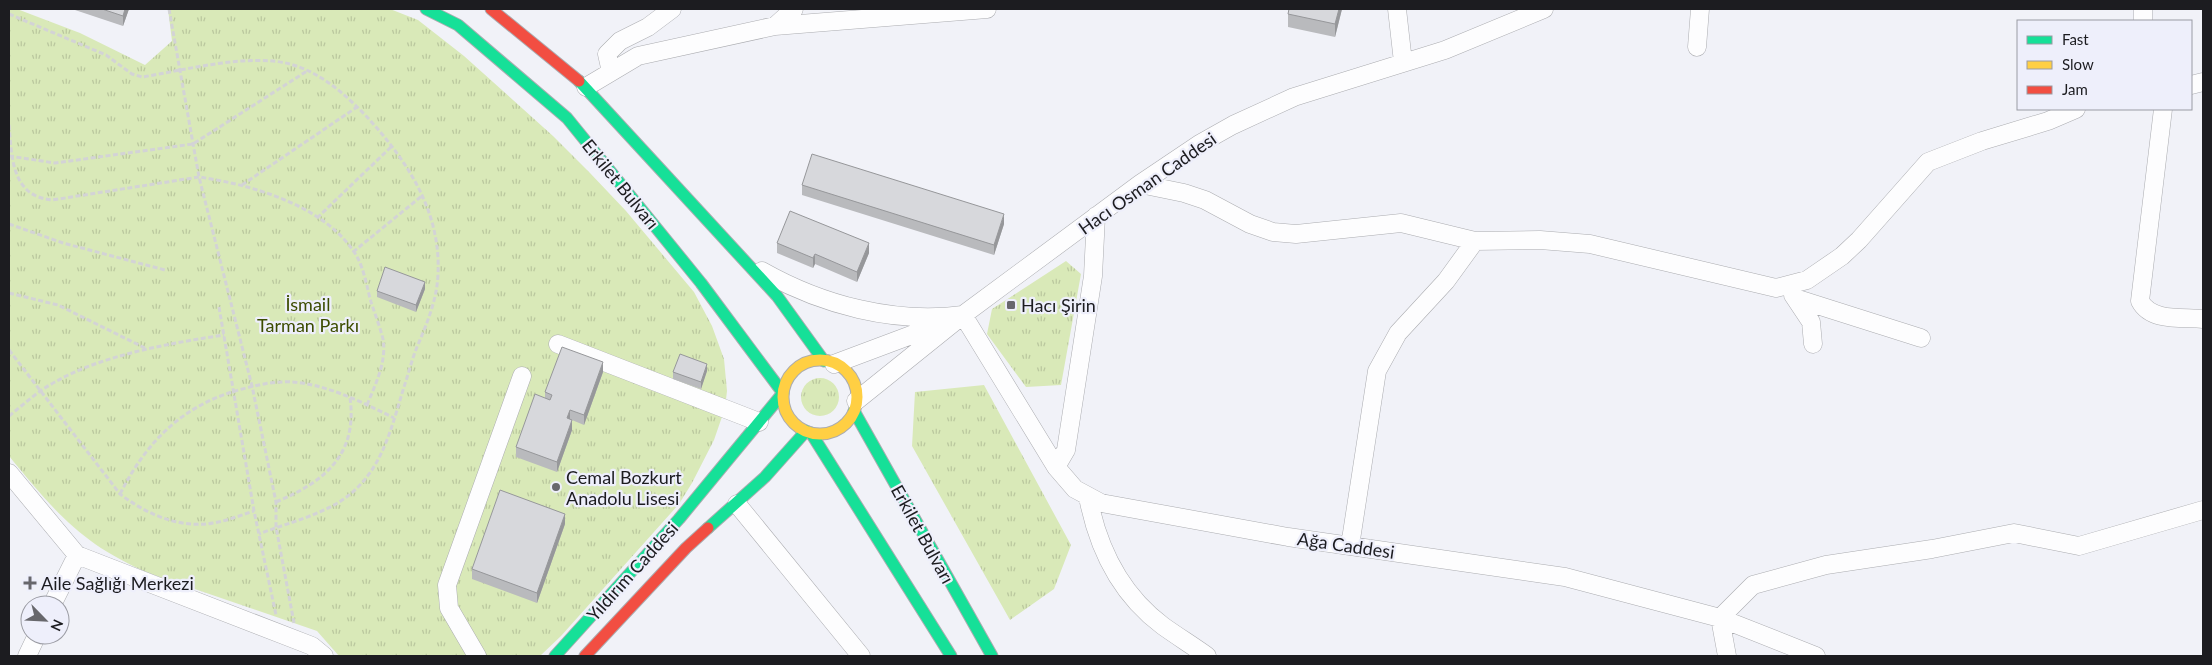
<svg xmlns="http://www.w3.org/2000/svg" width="2212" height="665" font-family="Lato,sans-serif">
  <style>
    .grass { fill: url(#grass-tufts) }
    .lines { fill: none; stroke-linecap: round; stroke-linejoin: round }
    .street-casing { stroke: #abacb0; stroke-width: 19 }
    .fast-casing { stroke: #abacb0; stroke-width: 13 }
    .slow-casing { stroke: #abacb0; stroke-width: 13 }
    .jam-casing { stroke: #abacb0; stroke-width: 13 }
    .path { stroke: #d3d3d6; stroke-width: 3; stroke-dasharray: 5 2.5; stroke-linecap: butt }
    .street { stroke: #fdfdfe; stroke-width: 18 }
    .fast { stroke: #16e098; stroke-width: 11 }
    .slow { stroke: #ffcf43; stroke-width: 11 }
    .jam { stroke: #f24e42; stroke-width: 11 }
    .wall { fill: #b9babd }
    .shaded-wall { fill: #96979a }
    .building { fill: #d7d8dc; stroke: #96979a }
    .poi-dot { fill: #67676c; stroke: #eeeffb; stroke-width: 2 }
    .labels { text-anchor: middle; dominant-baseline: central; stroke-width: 4.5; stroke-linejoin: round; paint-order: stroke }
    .street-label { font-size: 18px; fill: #1c1c20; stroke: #eeeffb }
    .park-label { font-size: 18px; fill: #3c4c00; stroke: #eeeffb }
    .poi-label { font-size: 18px; fill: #1c1c20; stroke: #eeeffb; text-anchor: start }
  </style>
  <defs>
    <pattern id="grass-tufts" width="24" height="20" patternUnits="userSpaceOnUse" patternTransform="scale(1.25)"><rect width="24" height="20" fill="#d9e9b8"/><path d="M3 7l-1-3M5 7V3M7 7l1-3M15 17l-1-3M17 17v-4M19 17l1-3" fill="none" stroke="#bac79e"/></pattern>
  </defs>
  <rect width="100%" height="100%" fill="#f1f2f8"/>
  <path class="grass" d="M9,9H17L80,33L145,65L172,41L168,9H390L418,20L464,56L553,136L590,173L626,211L694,292L712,326L724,359L727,391L725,408L714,440L692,483L679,504L561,636L540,656H339L317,631L151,574C82,545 55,512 9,456Z
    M1066,261L1081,274L1061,385L1026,387L987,334L992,309Z
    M801 397a19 19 0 1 1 38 0a19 19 0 1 1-38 0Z
    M984,385L1071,545L1054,589L1010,620L912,446L915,392Z"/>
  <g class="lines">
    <g class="street-casing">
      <path id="street" d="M794,9L775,26L987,9
        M1397,9L1403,62
        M2143,9V21
        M1697,47L1700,9
        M611,72L607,54L620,41L648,27L672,9
        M2191,85L2203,82
        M586,87L638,56L775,26
        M2163,109L2140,301C2151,322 2182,317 2203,319
        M1140,184L1184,193L1205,200L1250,224L1273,232L1296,234L1401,223L1475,241L1540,240L1590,244L1776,288L1807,280L1842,256L1859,240L1928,162L1982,141L2048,121L2076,109
        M762,271C822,305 894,324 963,315
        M1793,295L1811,322L1813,344
        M1795,298L1921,338
        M963,315L1056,467L1075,489L1101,503L1288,537L1565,577L1720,618L1816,656
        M558,344L759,422
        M834,364L946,322
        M856,401L963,315L1140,184L1201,143L1233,125L1294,97L1445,50L1544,9
        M1056,467L1066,450L1093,276L1096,216
        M9,473L77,555L312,646L324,656
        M1088,497C1098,549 1120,594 1163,626C1177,636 1193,646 1207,656
        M737,504L861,656
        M1350,546L1377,371L1398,333L1446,281L1475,241
        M52,605L77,555
        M27,656L37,635
        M477,656L449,608L447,585L522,376
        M1727,656L1720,618L1753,585L1826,565L1932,549L2014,533L2079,546L2203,510"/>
    </g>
    <g class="fast-casing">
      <path id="fast" d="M426,9L458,25L567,118L701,283L783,393
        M579,81L777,296L824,361
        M854,411L992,656
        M811,433L951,656
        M708,528L765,477L806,431
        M555,656L679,519L783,393"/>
    </g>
    <g class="slow-casing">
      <path id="slow" d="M783 397a37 37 0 1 1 74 0a37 37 0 1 1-74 0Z"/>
    </g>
    <g class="jam-casing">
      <path id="jam" d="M491,9L579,81
        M585,656L686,548L708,528"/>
    </g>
    <path class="path" d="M169,9L199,177L252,386L276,502V527L294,623
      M9,14L106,55L132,74L142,77C186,70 248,53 290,64C322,73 346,95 368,118C408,162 441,212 438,274C437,298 429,318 420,340C413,355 409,372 404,387C393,422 385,460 358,487C333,513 292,521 259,534
      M9,125C12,157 11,196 52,200L199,177C253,185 326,206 356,255C364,268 367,288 371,302C375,314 380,327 383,339C387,362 375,385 367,405
      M9,156L55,163L193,144L307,71
      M242,185L357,107
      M317,218L392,146
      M9,224L63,243L165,270
      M353,252L423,195
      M9,293L58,305L147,349
      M219,307L254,511L276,615
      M9,350L120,494C146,514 180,529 213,523C227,521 241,515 254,511
      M9,416C24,404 38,391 55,382C102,355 171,343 224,335
      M120,494C148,439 185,403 246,388C265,383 283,380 302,383C334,388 366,404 394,418
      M276,502C324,482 358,455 350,398"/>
    <use href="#street" class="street"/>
    <use href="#fast" class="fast"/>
    <use href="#slow" class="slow"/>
    <use href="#jam" class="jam"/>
  </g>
  <path class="wall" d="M72,9H129L123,26Z
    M1289,9H1342L1335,37L1288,27V14Z
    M802,185L1004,224L994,255L802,195Z
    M777,243L869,253L857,282L815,264L813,268L777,253Z
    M425,289L416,312L377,297V291Z
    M707,371L701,389L673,379V372Z
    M603,372L584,425L572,420V430L557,472L516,457V447L545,398V392Z
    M565,524L537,603L472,579V569Z"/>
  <path class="shaded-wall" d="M125,9H129L123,26V16Z
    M1339,9H1342L1335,37V24Z
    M1004,214V224L994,255V245Z
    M869,243V253L857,282V272Z
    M815,254V264L813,268V258Z
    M425,282V289L416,312V305Z
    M603,362V372L584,425V415Z
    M707,364V371L701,389V382Z
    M570,410V420L567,418Z
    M572,420V430L557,472V462Z
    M565,514V524L537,603V593Z"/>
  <path class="building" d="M102,9H125L123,16Z
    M1289,9H1339L1335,24L1288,14Z
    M812,154L1004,214L994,245L802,185Z
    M790,211L869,243L857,272L815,254L813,258L777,243Z
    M385,267L425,282L416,305L377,291Z
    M562,347L603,362L584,415L570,410L567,418L572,420L557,462L516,447L535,394L550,400L552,395L545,392Z
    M680,354L707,364L701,382L673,372Z
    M500,490L565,514L537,593L472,569Z"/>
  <g class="poi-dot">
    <rect x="1006" y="300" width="10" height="10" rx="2.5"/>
    <circle cx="556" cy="487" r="5"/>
    <path d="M27.5 575.5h5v5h5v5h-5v5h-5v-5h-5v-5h5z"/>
  </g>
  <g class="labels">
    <g class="street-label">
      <text transform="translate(1147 183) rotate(-35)">Hacı Osman Caddesi</text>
      <text transform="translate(621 184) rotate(51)">Erkilet Bulvarı</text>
      <text transform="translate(923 534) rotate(61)">Erkilet Bulvarı</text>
      <text transform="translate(1346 545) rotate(8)">Ağa Caddesi</text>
      <text transform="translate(632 571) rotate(-48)">Yıldırım Caddesi</text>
    </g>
    <g class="park-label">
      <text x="308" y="304">İsmail<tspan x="308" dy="21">Tarman Parkı</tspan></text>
    </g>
    <g class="poi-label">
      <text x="1021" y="305">Hacı Şirin</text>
      <text x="566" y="477">Cemal Bozkurt<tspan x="566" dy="21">Anadolu Lisesi</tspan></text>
      <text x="41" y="583">Aile Sağlığı Merkezi</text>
    </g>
  </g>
  <rect width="2212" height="665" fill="none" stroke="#1c1c20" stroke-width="20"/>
  <rect x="2017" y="20" width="175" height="90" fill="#eeeffb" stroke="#9a9ba3"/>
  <rect x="2027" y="36" width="25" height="8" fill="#16e098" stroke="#9a9ba3"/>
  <text x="2062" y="45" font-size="15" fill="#1c1c20">Fast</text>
  <rect x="2027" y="61" width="25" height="8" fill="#ffcf43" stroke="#9a9ba3"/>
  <text x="2062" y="70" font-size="15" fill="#1c1c20">Slow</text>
  <rect x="2027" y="86" width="25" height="8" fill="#f24e42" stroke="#9a9ba3"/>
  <text x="2062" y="95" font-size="15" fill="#1c1c20">Jam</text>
  <g transform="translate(45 620) rotate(114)"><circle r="24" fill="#eeeffb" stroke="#9a9ba3"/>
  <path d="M0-4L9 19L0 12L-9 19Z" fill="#67676c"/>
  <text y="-8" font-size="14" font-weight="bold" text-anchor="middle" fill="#1c1c20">N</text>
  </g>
</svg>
